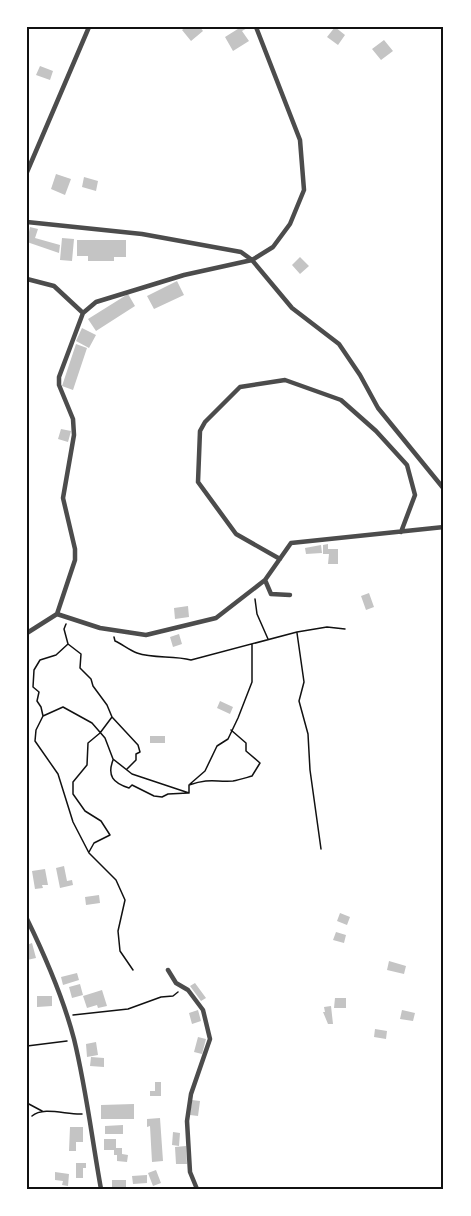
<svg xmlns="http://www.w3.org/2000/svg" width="471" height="1216" font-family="'Public Sans',sans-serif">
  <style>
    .building { fill: #c4c4c4 }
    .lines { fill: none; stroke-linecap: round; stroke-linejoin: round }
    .path { stroke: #111; stroke-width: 1.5 }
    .minor { stroke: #4c4c4c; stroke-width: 4.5 }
    .neatline { fill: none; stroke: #111; stroke-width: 2 }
  </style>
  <rect width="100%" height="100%" fill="#fff"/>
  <path class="building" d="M186,27H200L203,31L191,41L182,30Z
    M241,27H249L242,31L249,41L233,51L225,37Z
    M335,27L345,35L338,45L327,37Z
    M384,40L393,51L381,60L372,49Z
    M40,66L53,71L50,80L36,75Z
    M56,174L71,179L65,195L51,189Z
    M84,177L98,181L96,191L82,187Z
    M30,227L38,229L35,238L60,245L59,253L27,242Z
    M62,238L74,239L72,261L60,260Z
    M77,240H126V257H114V261H88V256H77Z
    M300,257L309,266L300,274L292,265Z
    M177,281L184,295L154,309L147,296Z
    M128,294L135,306L96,331L88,319Z
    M82,328L96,335L89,348L76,341Z
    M76,344L87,348L73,390L62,386Z
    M61,429L71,431L68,442L58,439Z
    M328,544V549H338V564H328L329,554H323V545Z
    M321,545L322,553L306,554L305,548Z
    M369,593L374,607L366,610L361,596Z
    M188,606L189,617L175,619L174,608Z
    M179,634L182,644L173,647L170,637Z
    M220,701L233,707L230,714L217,708Z
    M150,736H165V743H150Z
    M64,866L67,881L72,880L73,885L60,888L56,868Z
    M45,869L48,885H42L43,888L35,889L32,871Z
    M99,895L100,903L86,905L85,897Z
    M340,913L350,917L347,925L337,921Z
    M336,932L346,935L344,943L333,940Z
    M32,943L36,958L27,960V945Z
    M389,961L406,966L404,974L387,970Z
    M77,973L79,980L63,985L61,977Z
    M195,983L206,998L201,1001L190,986Z
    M80,984L83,995L72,998L69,987Z
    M102,990L107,1006L98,1008L97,1005L87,1008L83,996Z
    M37,996H52V1006L37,1007Z
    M335,998H346V1008H334Z
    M331,1006L333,1024H328L323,1012H325L324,1007Z
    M198,1010L201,1021L192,1024L189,1013Z
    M402,1010L415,1013L413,1021L400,1019Z
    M375,1029L387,1031L386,1039L374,1037Z
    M198,1037L206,1039L202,1054L194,1052Z
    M96,1042L98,1055L87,1057L86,1044Z
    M91,1057L104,1058V1067L90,1066Z
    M155,1082H161V1096H150V1091H155Z
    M192,1100L200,1101L198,1116L190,1115Z
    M134,1104V1119H101V1105Z
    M160,1118L163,1161L152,1162L150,1126L147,1127V1119Z
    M123,1125V1134H105V1126Z
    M70,1127H83V1142H76V1151H69Z
    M173,1132L180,1133L179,1146L172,1145Z
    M104,1139H116V1148H122V1154L128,1155L127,1162L117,1161V1155H114V1150H104Z
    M186,1146L187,1164H176L175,1147Z
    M76,1163H86V1168H83V1178H76Z
    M156,1170L161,1183L153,1186L148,1173Z
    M55,1172L69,1174L68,1186L62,1185L63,1181L55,1180Z
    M147,1175V1183L133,1184L132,1176Z
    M112,1180H126V1189H112Z"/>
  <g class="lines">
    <path class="path" d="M255,599L257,614L268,639
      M297,633L304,682L299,701L308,734L310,770L321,849
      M114,637L115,641C122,644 129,650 137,653C154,659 173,655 191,660L297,632L327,627L345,629
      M68,644L81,654L80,668L91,679L93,686L107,705L112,717L138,745L140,752L136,754V760L127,769
      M43,716L41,707L37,701L39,692L33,687L34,670L40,660L56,655L68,644L64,629L66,624
      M113,760C107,776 113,783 129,788L132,785L154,796L162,797L168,794L188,793
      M190,784L205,771L217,746L228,739L238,718L252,682V644
      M89,852L94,843L110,835L101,821L85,811L73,794V782L87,765L88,743L100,733L112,717
      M133,970L120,951L118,931L125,900L116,880L89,853L73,822L58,774L35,741L36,730L43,716L63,707L92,723L105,738L113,759L132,774L189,793V785C210,778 214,782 233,781C239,780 245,778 252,776L260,763L246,751V743L231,730
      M73,1015L128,1009L161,997L173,996L178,992
      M27,1046L67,1041
      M27,1103L42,1111
      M32,1116C43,1106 67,1115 82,1114"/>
    <path class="minor" d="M27,172L89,27
      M27,222L142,234L241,252L252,260L292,308L339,344L360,375L378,408L444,489
      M27,279L54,286L83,313
      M280,559L236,534L198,482L200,431L205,422L240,387L285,380L341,400L376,431L407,465L415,495L401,532
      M265,580L271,594L290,595
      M57,614L75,560V549L63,498L74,435L73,419L59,385V377L83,313L96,302L184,275L252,260L273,247L290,224L304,190L300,140L256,27
      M27,633L57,614L100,628L146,635L216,618L265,580L291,543L444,527
      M27,919C46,958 63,997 74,1039C86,1088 92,1139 101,1189
      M168,970L176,983L188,990L203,1010L210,1039L191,1094L187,1121L190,1172L197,1189"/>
  </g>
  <rect width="471" height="1216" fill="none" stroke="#ffffff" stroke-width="57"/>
  <rect x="28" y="28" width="414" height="1160" class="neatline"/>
</svg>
